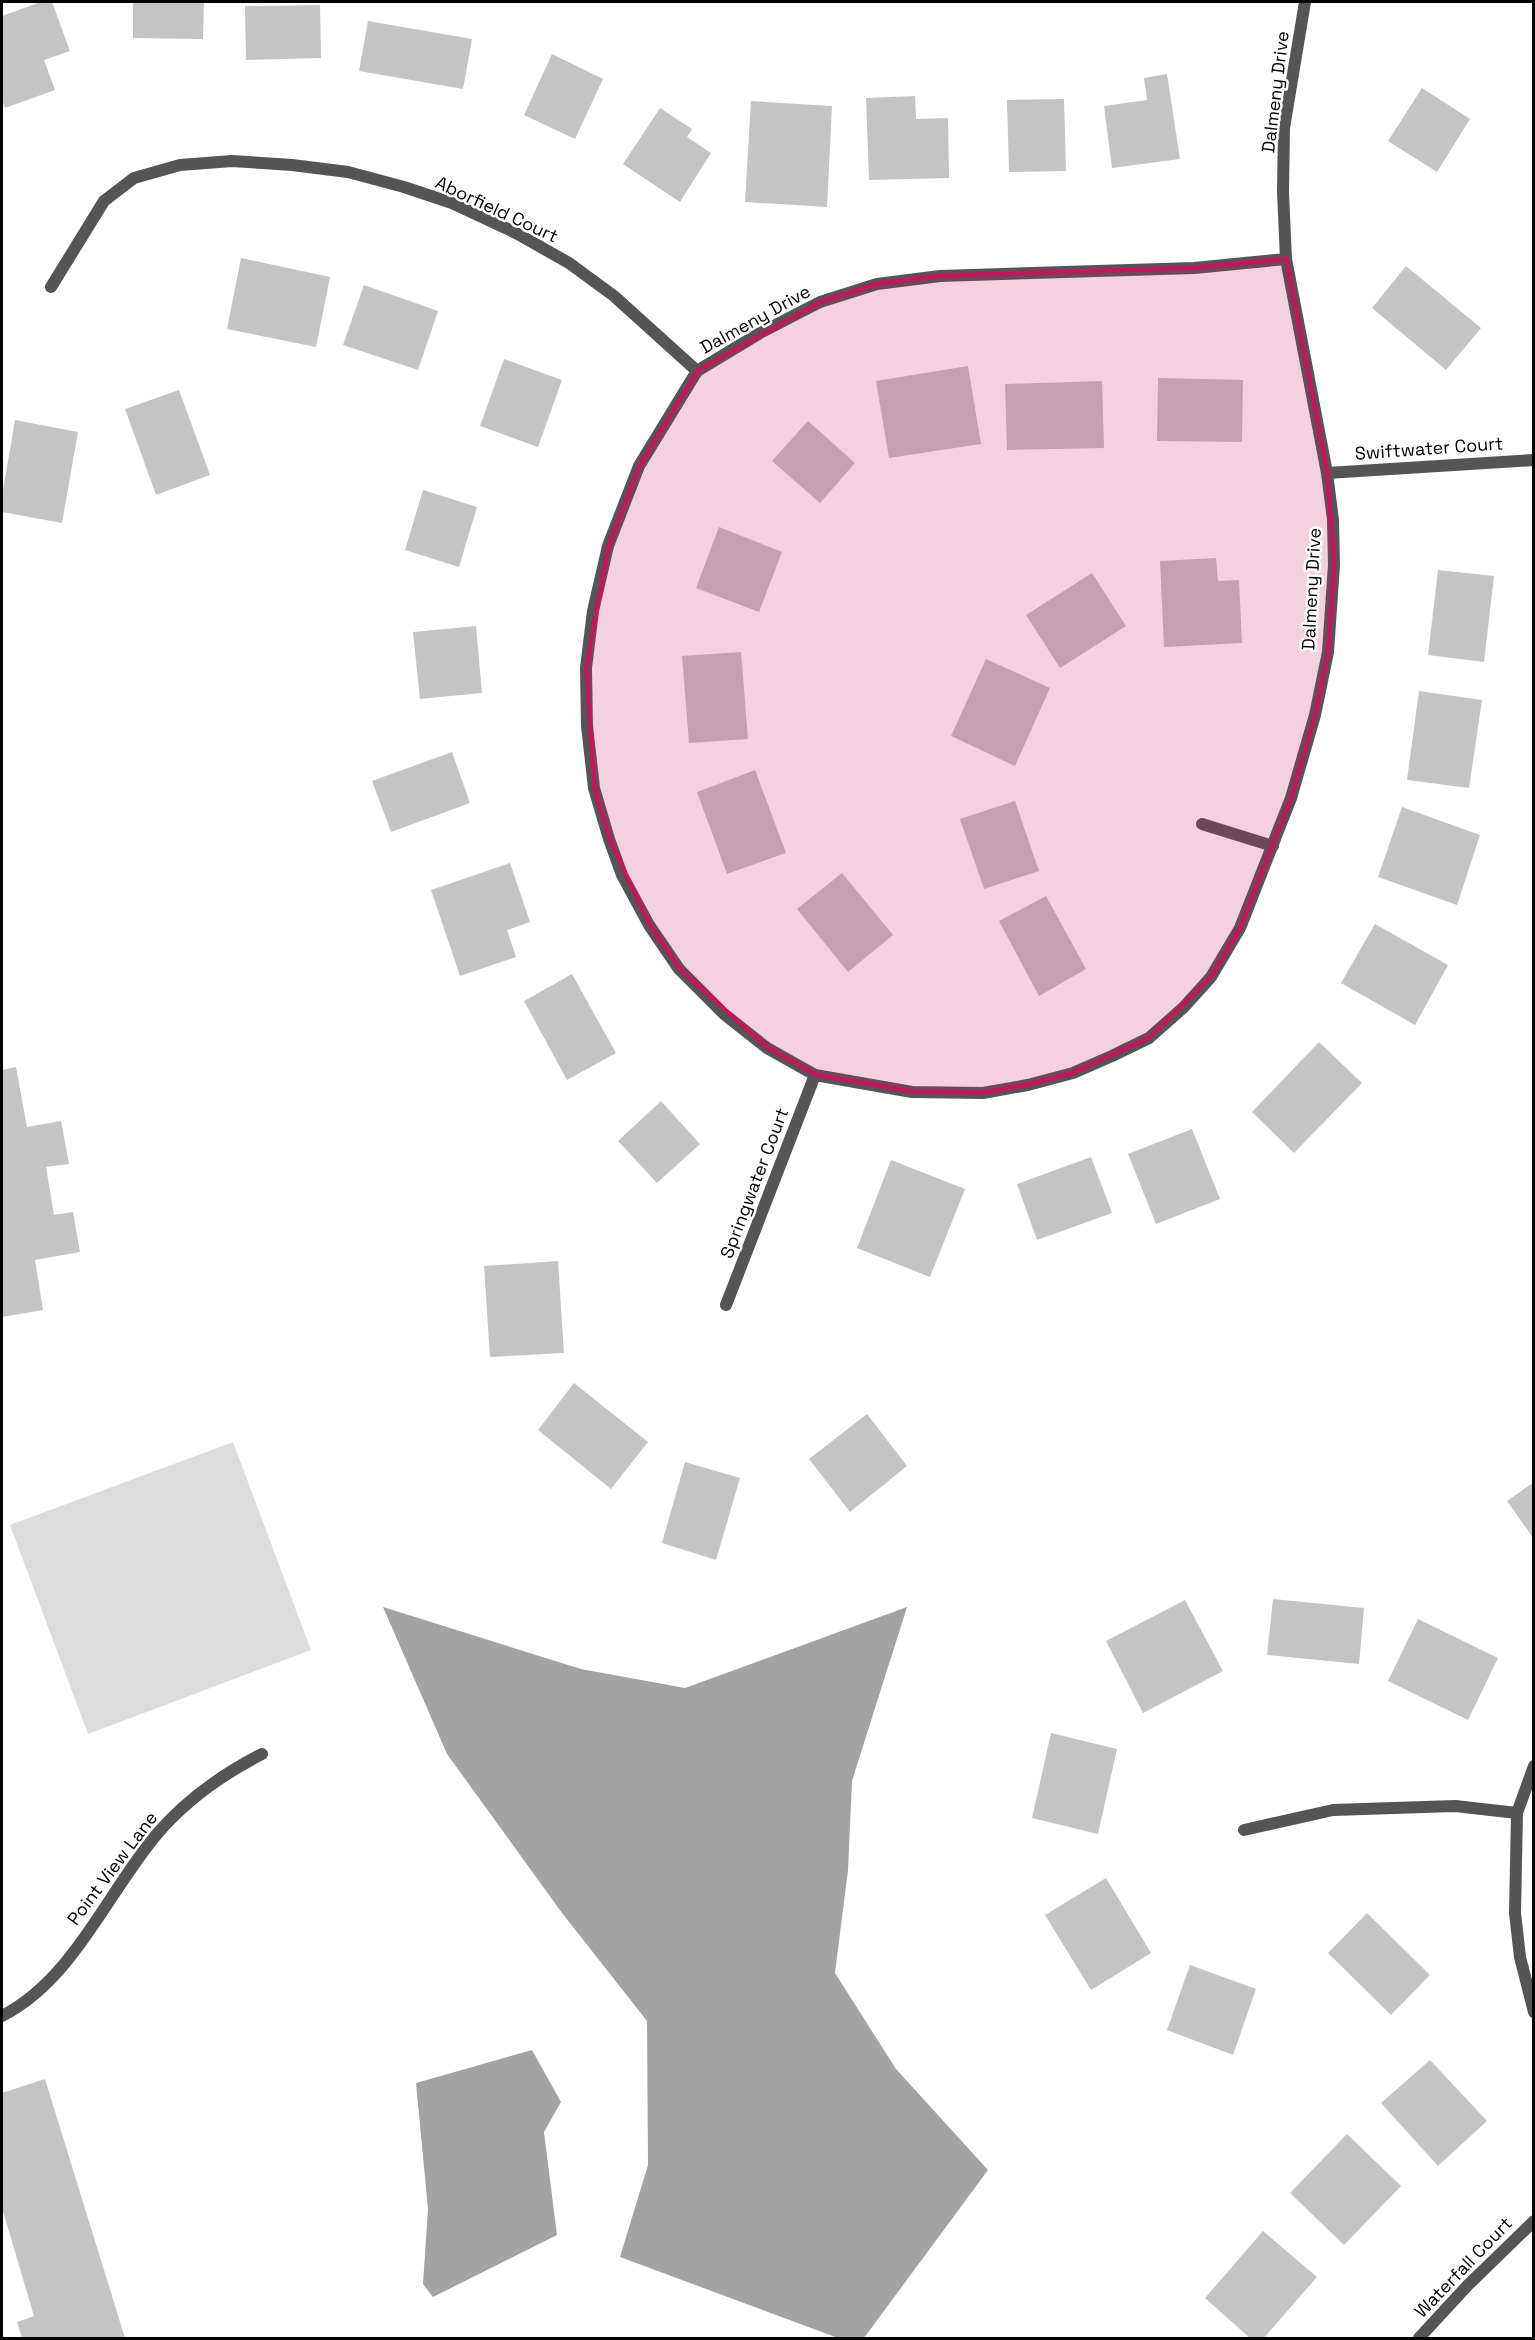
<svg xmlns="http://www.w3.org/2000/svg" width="1535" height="2340" font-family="'Space Grotesk',sans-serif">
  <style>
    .green { fill: #dcdcdc }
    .water { fill: #a3a3a3 }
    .building { fill: #c4c4c4 }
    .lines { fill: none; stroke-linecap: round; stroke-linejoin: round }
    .street { stroke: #555; stroke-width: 12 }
    .marked { fill: #c2185b; fill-opacity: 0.2; stroke: #c2185b; stroke-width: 4.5; stroke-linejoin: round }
    .labels { text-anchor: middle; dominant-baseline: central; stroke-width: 5; stroke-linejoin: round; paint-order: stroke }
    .street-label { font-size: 18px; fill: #000; stroke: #fff }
  </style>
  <rect width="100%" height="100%" fill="#fff"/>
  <path class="green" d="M233,1442L311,1650L88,1734L10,1525Z"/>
  <path class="water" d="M383,1607L581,1669L685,1688L907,1607L852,1781L848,1870L835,1973L896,2069L988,2170L864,2338H838L620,2257L648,2165L647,2021L562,1913L447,1754Z
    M532,2050L561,2102L544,2132L557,2235L433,2297L423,2284L428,2209L416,2083Z"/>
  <path class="building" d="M41,2H52L70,51L44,60L55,90L5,108L2,100V16Z
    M133,2H204L203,39L133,38Z
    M320,5L321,58L246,60L245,6Z
    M368,21L472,39L463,89L359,71Z
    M552,54L603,79L575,139L524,115Z
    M1167,74L1180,159L1112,168L1104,106L1147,100L1144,78Z
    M1422,88L1470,119L1437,172L1388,141Z
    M915,96L916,119L948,118L949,178L869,180L866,98Z
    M1064,99L1066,171L1009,172L1007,100Z
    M751,101L832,106L827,207L745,202Z
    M660,108L692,129L687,137L711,153L680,202L623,164Z
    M241,258L330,277L316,347L227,329Z
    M1406,266L1481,328L1446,370L1372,308Z
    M364,285L438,311L418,370L343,345Z
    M504,359L562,380L538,447L480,426Z
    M968,366L981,444L889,458L876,381Z
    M1158,378L1243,380L1242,442L1157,441Z
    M1102,381L1104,448L1007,450L1005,384Z
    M179,390L210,475L156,495L125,409Z
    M15,420L78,432L62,523L2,512V496Z
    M808,421L855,463L820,503L772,461Z
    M423,490L477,507L459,567L405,550Z
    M719,527L782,552L759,612L696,588Z
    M1216,558L1218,581L1239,580L1242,643L1164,647L1160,561Z
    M1438,570L1494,576L1484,662L1428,655Z
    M1092,573L1126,626L1060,668L1026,615Z
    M476,626L482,693L420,699L413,632Z
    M741,652L748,739L689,743L682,656Z
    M986,659L1050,688L1015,766L951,736Z
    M1419,691L1482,700L1469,788L1407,780Z
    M452,752L470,803L391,832L372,781Z
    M755,770L786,853L727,874L697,792Z
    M1015,801L1039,871L984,889L960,819Z
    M1402,807L1480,835L1457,905L1378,877Z
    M510,863L530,922L507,930L516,957L460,976L431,890Z
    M842,873L893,935L848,972L797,909Z
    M1046,896L1086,969L1039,996L999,921Z
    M1375,924L1448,965L1415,1025L1341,983Z
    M572,974L616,1053L567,1080L524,1001Z
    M1319,1042L1362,1083L1294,1153L1252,1112Z
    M16,1067L27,1127L61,1121L69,1164L46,1167L54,1215L73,1212L80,1252L35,1260L43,1310L2,1317V1070Z
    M661,1101L700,1144L657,1183L618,1141Z
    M1192,1129L1220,1199L1156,1224L1128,1154Z
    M1091,1157L1112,1213L1037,1240L1017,1184Z
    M891,1160L965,1189L930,1277L857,1248Z
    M558,1261L564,1353L490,1357L484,1266Z
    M574,1383L648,1442L611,1489L538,1430Z
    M867,1414L907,1466L850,1512L809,1459Z
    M685,1462L740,1478L716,1560L662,1543Z
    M1534,1482V1539L1507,1501Z
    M1273,1599L1364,1608L1359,1664L1267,1655Z
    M1185,1600L1223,1671L1143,1713L1106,1641Z
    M1418,1619L1498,1658L1468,1720L1388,1681Z
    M1051,1733L1117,1749L1098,1834L1032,1818Z
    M1106,1878L1151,1953L1091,1990L1045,1915Z
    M1367,1913L1430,1975L1391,2015L1328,1953Z
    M1190,1965L1256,1989L1233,2055L1167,2030Z
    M1430,2060L1487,2121L1438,2166L1381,2103Z
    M45,2079L125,2338H22L17,2322L34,2316L2,2208V2093Z
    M1347,2134L1401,2186L1344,2245L1290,2193Z
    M1263,2231L1317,2277L1264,2338H1250L1205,2298Z"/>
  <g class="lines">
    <path class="street" d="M1286,259L1194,268L940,276L877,284L820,302L760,333L697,371L639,466L608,546L593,611L586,668L587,726L594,788L609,839L622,875L649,925L679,969L724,1014L767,1048L815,1075L912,1092L983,1093L1028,1085L1073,1073L1112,1056L1149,1038L1184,1007L1211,977L1240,928L1291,798L1315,715L1328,652L1334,565L1333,520L1327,473L1286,259L1283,192L1284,128L1305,2
      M51,287L104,201L134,178L180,165L232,161L292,165L348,172L404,187L452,203L516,233L569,263L614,296L697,371
      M1327,473L1534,460
      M1202,824L1273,846
      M726,1305L815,1075
      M1534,1766L1517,1813L1515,1913L1520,1957L1534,2012
      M1244,1830L1333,1810L1455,1806L1517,1813
      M2,2016C73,1980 107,1893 157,1834C186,1800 223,1774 262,1754
      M1419,2338L1468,2285L1534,2221"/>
  </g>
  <path class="marked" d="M1286,259L1327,473L1334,565L1328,652L1315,715L1291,798L1240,928L1211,977L1149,1038L1073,1073L1028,1085L983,1093L912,1092L815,1075L767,1048L679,969L649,925L609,839L594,788L586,668L608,546L639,466L697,371L820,302L877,284L940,276L1194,268Z"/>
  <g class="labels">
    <g class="street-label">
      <text transform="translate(1275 92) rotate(-83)">Dalmeny Drive</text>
      <text transform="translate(497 209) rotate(25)">Aborfield Court</text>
      <text transform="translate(755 319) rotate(-29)">Dalmeny Drive</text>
      <text transform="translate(1429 448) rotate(-4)">Swiftwater Court</text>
      <text transform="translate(1311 589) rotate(-87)">Dalmeny Drive</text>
      <text transform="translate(754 1183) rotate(-69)">Springwater Court</text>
      <text transform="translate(112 1868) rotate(-53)">Point View Lane</text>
      <text transform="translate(1463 2267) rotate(-46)">Waterfall Court</text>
    </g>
  </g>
  <rect width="1535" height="2340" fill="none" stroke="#000000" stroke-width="6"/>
</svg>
